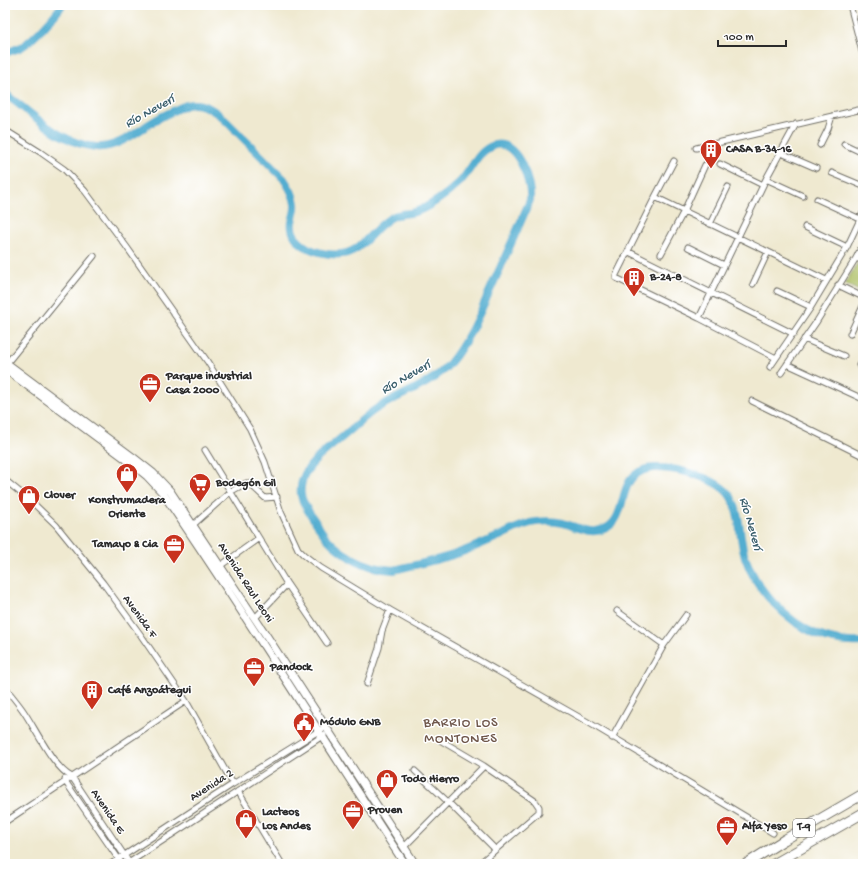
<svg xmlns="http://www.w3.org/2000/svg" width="868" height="869" font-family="'Gochi Hand',sans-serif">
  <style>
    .green { fill: #abbd60; stroke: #6b7446 }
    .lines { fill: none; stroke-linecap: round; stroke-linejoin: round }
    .river { stroke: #52add0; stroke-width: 8 }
    .minor-casing { stroke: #706e65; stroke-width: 7 }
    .secondary-casing { stroke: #706e65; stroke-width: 9 }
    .trunk-casing { stroke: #706e65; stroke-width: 11 }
    .minor { stroke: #fff; stroke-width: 5 }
    .secondary { stroke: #fff; stroke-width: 7 }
    .trunk { stroke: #fff; stroke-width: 9 }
    .labels { text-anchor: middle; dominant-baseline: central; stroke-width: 3; stroke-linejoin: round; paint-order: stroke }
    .shield { fill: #fff; stroke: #6b6b6b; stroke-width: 1 }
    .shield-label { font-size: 11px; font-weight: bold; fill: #2b2b2b }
    .poi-label { font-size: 12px; font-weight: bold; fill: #2b2b2b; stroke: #fff; text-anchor: start }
    .street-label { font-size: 12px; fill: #2b2b2b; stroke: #fff }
    .water-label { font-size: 13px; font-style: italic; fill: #3b5f6d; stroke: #fff }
    .quarter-label { font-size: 14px; letter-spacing: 1px; fill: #6f574b; stroke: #fff }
  </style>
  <rect width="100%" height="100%" fill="#fff"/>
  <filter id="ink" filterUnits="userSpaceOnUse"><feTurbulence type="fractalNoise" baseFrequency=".025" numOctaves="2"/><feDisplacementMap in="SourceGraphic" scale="8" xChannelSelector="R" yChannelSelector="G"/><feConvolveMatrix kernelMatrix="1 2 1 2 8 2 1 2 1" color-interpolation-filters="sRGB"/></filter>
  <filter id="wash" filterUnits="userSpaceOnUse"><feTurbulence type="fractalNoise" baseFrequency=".012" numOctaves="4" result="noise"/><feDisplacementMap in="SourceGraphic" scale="16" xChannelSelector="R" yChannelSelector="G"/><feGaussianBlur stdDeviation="0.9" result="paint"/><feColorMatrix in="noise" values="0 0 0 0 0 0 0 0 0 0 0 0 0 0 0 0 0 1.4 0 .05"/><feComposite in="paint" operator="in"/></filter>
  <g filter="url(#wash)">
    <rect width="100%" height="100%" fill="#efe9d0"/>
    <path class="green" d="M858,262L863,264V293L845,284Z"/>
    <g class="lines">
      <path class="river" d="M5,53C11,51 18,49 23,46C34,39 55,16 62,5
        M5,92L9,97C37,117 60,143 96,147C116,149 135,133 151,123C158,118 165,115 173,111C179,108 186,104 193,104C203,103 213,110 221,116L284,179C289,187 294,194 295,204C296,210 293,216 292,222C290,233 298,243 308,248C323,255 344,258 357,248C365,242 371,235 377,229C382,224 388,219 394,216C401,213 408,214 415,212C425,209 443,197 451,190C455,186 461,182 464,177C473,166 478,152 492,146C516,136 532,182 530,200C518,229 505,257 492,286C480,312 469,340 450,363C431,386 401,393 376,409C365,416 356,426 346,434C332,446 314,458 305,474C302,480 300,488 301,495C303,507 314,518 320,529C335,553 366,569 394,570C414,565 434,561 453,555C471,549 488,541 504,534C514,529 525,523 536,522C544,521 555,521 563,523C577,527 590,535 604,529C629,519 616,481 642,471C646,469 650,468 654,468C676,467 719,478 731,497C741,514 739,538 745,557C756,590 786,621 818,635C832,641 848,643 863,642"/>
    </g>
  </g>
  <g filter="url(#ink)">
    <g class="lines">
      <g class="minor-casing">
        <path id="minor" d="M850,5L863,55
          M5,130L40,152L64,169L85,191L126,246L207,361L250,429L265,462L281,512L298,549L304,555L321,568L390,610L586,721L773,833
          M844,144L863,153
          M820,145L828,129L832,116
          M696,148L858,110L863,111
          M779,152L816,168
          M720,164L763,185
          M832,173L863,186
          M766,179L803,196
          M655,197L674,161
          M817,199L860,219
          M710,224L728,187
          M805,227L847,247
          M688,247L724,265
          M629,252L794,334
          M661,254L684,211L705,165
          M856,258L863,261
          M753,284L768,252
          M838,285L863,297
          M777,291L811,307
          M699,318L766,179L796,124
          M850,334L863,306
          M804,339L844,356
          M776,358L699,318L616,278V275L655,197L826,280
          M7,363L94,256
          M787,364L863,399
          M859,365L863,367
          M770,367L811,307L847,247L863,213
          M781,373L817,321L856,258L863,244
          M752,401L863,456
          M205,450L287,584L327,643
          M5,480L32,502L56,525L103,583L140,634L186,701L233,784
          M193,525L230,492L246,483H249L265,498L277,497
          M220,566L259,538
          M617,611L664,645
          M255,618L287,584
          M367,684L379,648L382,631L390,610
          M5,687C11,695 17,702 22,709C35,727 53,768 72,777L130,864
          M612,738L664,645L686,615
          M440,740L484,766L535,801L539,807V812L479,864
          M415,771L448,802L495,849
          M65,779V781L122,864
          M238,791L282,864
          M5,822L186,701
          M404,847L484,766
          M111,864L233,784L325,727
          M127,864L324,735"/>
      </g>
      <g class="secondary-casing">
        <path id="secondary" d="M5,362L134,458L153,473L170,491L268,638L415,864
          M5,369L126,459L147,476L162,492C246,614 323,740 405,864"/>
      </g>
      <g class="trunk-casing">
        <path id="trunk" d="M746,864L784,840L863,794
          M774,864L863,813"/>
      </g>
      <use href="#minor" class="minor"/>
      <use href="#secondary" class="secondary"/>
      <use href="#trunk" class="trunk"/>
    </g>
  </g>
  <defs>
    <g id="building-pin" transform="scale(1.15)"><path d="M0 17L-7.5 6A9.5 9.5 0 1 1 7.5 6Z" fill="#c8321e" stroke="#fff"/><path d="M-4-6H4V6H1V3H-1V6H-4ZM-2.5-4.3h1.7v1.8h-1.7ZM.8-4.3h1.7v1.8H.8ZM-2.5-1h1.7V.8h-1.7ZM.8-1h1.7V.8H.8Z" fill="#fff"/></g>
    <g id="office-pin" transform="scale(1.15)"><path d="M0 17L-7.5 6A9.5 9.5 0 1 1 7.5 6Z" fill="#c8321e" stroke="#fff"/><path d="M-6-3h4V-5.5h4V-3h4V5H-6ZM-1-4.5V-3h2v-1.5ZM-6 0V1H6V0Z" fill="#fff"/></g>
    <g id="shop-pin" transform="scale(1.15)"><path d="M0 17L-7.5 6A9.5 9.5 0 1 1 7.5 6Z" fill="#c8321e" stroke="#fff"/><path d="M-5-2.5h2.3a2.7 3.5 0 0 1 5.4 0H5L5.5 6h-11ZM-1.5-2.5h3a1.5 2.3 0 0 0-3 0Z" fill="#fff"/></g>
    <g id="supermarket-pin" transform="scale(1.15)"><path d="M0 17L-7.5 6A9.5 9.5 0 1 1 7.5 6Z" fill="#c8321e" stroke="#fff"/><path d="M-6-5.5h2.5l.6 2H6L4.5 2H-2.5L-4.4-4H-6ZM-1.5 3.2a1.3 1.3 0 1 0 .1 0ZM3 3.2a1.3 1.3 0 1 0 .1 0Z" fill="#fff"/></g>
    <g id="civic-pin" transform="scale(1.15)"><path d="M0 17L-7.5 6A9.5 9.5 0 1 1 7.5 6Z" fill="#c8321e" stroke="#fff"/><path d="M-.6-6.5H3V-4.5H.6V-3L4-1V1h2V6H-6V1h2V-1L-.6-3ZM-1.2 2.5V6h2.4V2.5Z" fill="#fff"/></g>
  </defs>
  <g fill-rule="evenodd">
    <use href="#building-pin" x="711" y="150"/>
    <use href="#building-pin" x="634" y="278"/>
    <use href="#office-pin" x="150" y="384"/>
    <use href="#shop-pin" x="127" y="474"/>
    <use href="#supermarket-pin" x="200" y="484"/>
    <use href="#shop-pin" x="29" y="496"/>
    <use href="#office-pin" x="174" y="545"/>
    <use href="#office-pin" x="254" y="668"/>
    <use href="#building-pin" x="92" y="691"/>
    <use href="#civic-pin" x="304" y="723"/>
    <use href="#shop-pin" x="387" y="780"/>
    <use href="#office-pin" x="353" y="811"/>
    <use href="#shop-pin" x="246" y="820"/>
    <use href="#office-pin" x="727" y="827"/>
  </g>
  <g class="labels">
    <rect class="shield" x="793" y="819" width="22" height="18" rx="3"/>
    <g class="shield-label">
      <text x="804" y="828">T-9</text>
    </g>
    <g class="poi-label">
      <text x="726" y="150">CASA B-34-16</text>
      <text x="650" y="278">B-24-8</text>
      <text x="166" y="377">Parque industrial<tspan x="166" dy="14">Casa 2000</tspan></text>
      <text x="216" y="484">Bodegón Gil</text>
      <text x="44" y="496">Clover</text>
      <text x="127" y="501" text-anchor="middle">Konstrumadera<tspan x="127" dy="14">Oriente</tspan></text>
      <text x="158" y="545" text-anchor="end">Tamayo &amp; Cia</text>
      <text x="270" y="668">Pandock</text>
      <text x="108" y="691">Café Anzoátegui</text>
      <text x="320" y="723">Módulo GNB</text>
      <text x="402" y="780">Todo Hierro</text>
      <text x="368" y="811">Proven</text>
      <text x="262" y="813">Lacteos<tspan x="262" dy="14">Los Andes</tspan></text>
      <text x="742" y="827">Alfa Yeso</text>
    </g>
    <g class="street-label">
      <text transform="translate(245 583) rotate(57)">Avenida Raul Leoni</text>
      <text transform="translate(139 617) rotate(54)">Avenida F</text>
      <text transform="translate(212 786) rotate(-33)">Avenida 2</text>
      <text transform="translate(107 812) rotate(56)">Avenida E</text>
    </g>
    <g class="water-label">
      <text transform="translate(150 112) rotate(-29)">Río Neverí</text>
      <text transform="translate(406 378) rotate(-30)">Río Neverí</text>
      <text transform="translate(750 524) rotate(74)">Río Neverí</text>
    </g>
    <g class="quarter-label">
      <text x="461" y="723">BARRIO LOS<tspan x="461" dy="16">MONTONES</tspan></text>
    </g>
  </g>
  <rect width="868" height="869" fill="none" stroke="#fff" stroke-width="20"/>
  <path d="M718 40v6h68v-6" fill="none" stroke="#2b2b2b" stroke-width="2"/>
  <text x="724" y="40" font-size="12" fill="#2b2b2b" stroke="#ffffff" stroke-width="3" paint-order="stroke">100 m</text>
</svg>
